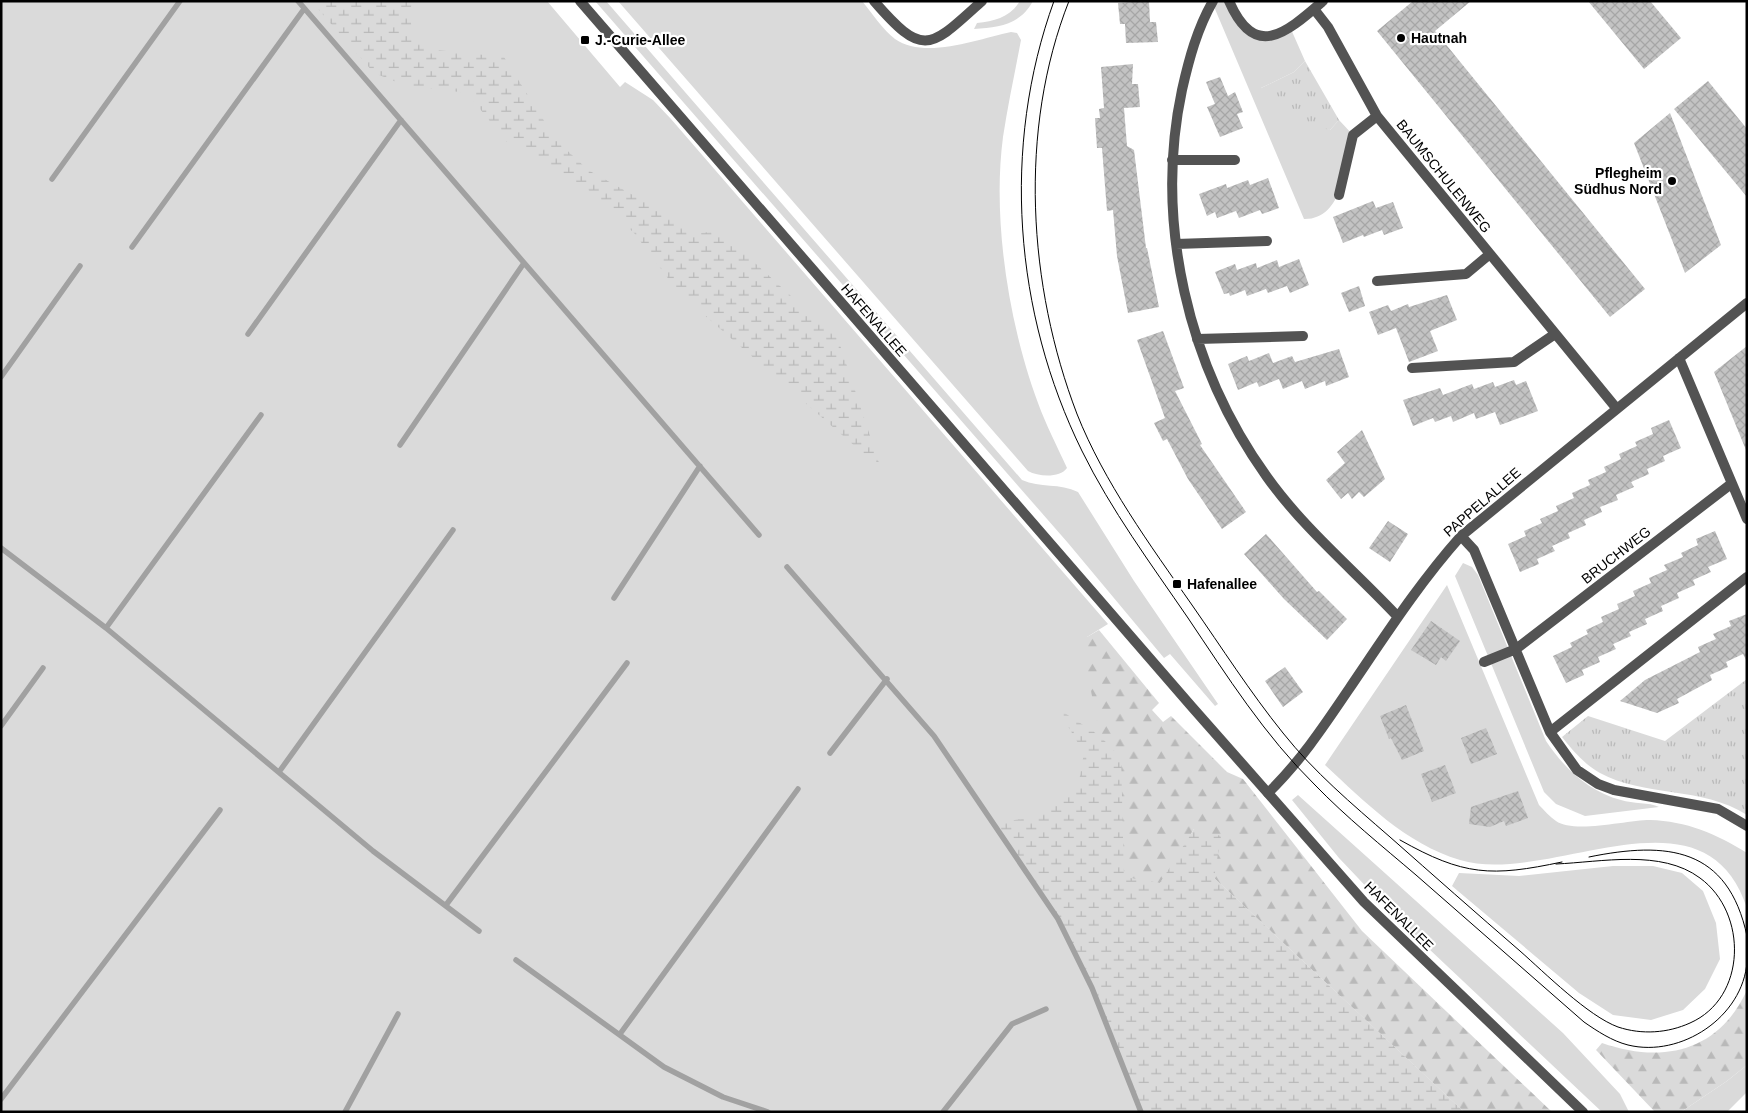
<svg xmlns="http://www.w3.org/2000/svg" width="1748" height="1113" font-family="Arial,sans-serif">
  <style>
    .green { fill: #dadada }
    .forest { fill: url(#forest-firs) }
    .wetland { fill: url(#wetland-marsh) }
    .park { fill: url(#park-tufts) }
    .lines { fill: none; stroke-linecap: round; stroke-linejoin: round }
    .stream { stroke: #a1a1a1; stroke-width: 5.5 }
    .building { fill: url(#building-cross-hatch) }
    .minor { stroke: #535353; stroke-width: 10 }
    .tertiary { stroke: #535353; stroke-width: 10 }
    .tram { stroke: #000; stroke-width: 1 }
    .poi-dot { fill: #000; stroke: #fff; stroke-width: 2 }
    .labels { text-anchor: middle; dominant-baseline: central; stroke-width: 4.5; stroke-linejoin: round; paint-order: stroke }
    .poi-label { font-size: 14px; font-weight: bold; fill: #000; stroke: #fff; text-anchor: start }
    .street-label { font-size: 14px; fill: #000; stroke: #fff }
  </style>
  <defs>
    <pattern id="forest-firs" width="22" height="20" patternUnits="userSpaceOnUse" patternTransform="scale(1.25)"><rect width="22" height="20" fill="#dadada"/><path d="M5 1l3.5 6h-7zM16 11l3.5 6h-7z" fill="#b9b9b9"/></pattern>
    <pattern id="wetland-marsh" width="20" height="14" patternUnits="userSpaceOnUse" patternTransform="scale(1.25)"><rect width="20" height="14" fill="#dadada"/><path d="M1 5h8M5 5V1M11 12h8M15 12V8" fill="none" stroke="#b9b9b9"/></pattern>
    <pattern id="park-tufts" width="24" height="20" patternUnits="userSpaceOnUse" patternTransform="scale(1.25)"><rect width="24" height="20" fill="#dadada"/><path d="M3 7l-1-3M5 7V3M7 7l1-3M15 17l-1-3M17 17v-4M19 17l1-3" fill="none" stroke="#b9b9b9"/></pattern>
    <pattern id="building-cross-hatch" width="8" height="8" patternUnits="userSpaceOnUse" patternTransform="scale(1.25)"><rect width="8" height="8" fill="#c3c3c3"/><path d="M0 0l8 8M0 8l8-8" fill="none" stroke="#a6a6a6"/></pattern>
  </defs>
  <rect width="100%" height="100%" fill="#fff"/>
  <path class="green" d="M1,1H547L620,87L625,82L653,100L671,119L1108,624L1087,637L1214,878L1464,1112H1Z
    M595,1H606L1022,480C1040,488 1060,483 1078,492L1134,581L1218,704L1215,706L1170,654L1164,658L1068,543Z
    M618,1H862C872,13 883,30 895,39C925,60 978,39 1011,32L1017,33L1021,40C1015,72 1008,104 1003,137C992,220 1009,325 1038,403C1046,425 1057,446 1067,468C1060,478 1039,477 1028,471Z
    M1020,1H1033C1020,25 999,27 974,29L977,23C995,21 1010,17 1020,1Z
    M1229,1L1259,37L1290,27L1305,61L1294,72L1261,88L1330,130L1339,120L1353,135C1346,164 1343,220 1304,219L1212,2Z
    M1463,563L1472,567L1478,575L1546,741C1564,768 1589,792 1621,800C1633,804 1649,802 1659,807L1585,816L1556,804L1544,792L1455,576Z
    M1447,585L1539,805C1544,810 1550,817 1556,821C1574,834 1627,820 1650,820C1686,821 1717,834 1747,853V908C1704,778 1550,887 1460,860C1406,844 1365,802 1325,765Z
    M1298,795L1563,1033L1620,1094L1629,1112H1602L1394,916L1339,858L1292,800Z
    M1613,866H1653L1682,873L1703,891L1716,923L1720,959L1705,989L1683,1010L1651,1020L1613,1015L1579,993L1452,886L1459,873L1519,876Z
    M1747,1065V1092L1727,1112H1681L1727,1081Z"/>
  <path class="forest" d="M1099,630L1159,703L1152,710L1163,722L1171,716L1227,772L1243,779L1362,931L1552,1112H1464L1214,878L1194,829L1160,883L1123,877L1121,758L1100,736L1088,676L1087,637Z
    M1747,990V1065L1727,1081L1681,1112H1655L1596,1050L1602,1043C1662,1064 1719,1052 1747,990Z"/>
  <path class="wetland" d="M311,1H416L409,9L413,36L437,50L504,57L556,140L588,170L701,233L720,231L838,339L881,469L679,293L635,234L593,193L506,141L467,93L404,85L374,73Z
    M1057,708L1100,736L1121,758L1124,877L1160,883L1194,829L1221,836L1214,878L1464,1112H1141L1092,988L1058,919L992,823L1038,817L1078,787L1084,753Z"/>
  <path class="park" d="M1305,61L1339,120L1330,130L1304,123L1263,96L1261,88L1294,72Z
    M1747,679V815C1702,786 1643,797 1600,773C1584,764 1573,751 1562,737L1588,716L1665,741Z"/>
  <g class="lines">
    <path class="stream" d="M298,1L759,535
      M52,179L180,1
      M132,247L304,9
      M248,334L401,120
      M1,377L80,266
      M400,445L524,263
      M1,548L106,628L373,851L479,931
      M787,567L934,736L1058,919L1092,988L1141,1112
      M614,598L700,466
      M106,628L261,415
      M1,726L43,668
      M830,753L887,679
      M279,772L453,530
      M446,905L627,663
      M516,960L664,1067L723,1097L768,1112
      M620,1034L798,789
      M1,1099L220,810
      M345,1112L398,1014
      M943,1112L1012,1024L1046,1009"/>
  </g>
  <path class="building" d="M1149,1L1150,22H1156L1158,42L1126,43L1125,24H1120L1118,3Z
    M1413,1H1471L1435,31L1645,289L1610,317L1377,31Z
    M1588,1H1650L1681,38L1644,69Z
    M1133,64L1132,84H1138L1140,107L1124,108L1127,146L1134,150L1146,248H1147L1159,307L1128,313L1117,256L1113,210L1107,211L1102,148H1097L1095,118H1100L1099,109L1104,108L1101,67Z
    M1220,77L1228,96L1235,92L1243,112L1237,114L1243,128L1220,137L1207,107L1215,104L1206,82Z
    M1708,81L1747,129V197L1674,109Z
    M1670,113L1721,245L1685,273L1634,143Z
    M1268,178L1279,208L1262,214L1260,210L1239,218L1236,211L1217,218L1215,212L1207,216L1199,194L1226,184L1227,188L1248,180L1250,185Z
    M1373,201L1376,208L1393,202L1403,228L1384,235L1382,230L1364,237L1363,235L1343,243L1333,217Z
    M1299,259L1309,285L1290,293L1287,286L1268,293L1266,289L1247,296L1245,290L1230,296L1229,293L1224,294L1215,272L1235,264L1237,270L1256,263L1257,268L1277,260L1279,267Z
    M1359,286L1365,306L1349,312L1341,293Z
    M1447,295L1457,320L1430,331L1438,351L1409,362L1396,328L1378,335L1369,312L1388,305L1391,311L1408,304L1409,307Z
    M1163,331L1184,388L1175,391L1202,444L1200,445L1246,512L1222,529L1188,479L1167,439L1163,441L1154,423L1165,418L1137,340Z
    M1747,346V449L1746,450L1714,372Z
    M1339,349L1349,377L1326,386L1325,381L1305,389L1302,381L1283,389L1279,379L1259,387L1257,382L1238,390L1228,364L1247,356L1249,361L1269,353L1273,363L1292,356L1295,362Z
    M1514,380L1516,385L1526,381L1538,411L1500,425L1495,412L1476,419L1474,413L1453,422L1451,416L1435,422L1433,418L1413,426L1403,400L1440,388L1443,395L1472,384L1474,389L1493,382L1495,387Z
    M1669,420L1681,448L1663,456L1665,461L1647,469L1649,474L1631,482L1634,487L1616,495L1618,500L1600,507L1602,512L1584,520L1586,525L1568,533L1570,538L1552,546L1555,551L1537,559L1539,564L1520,572L1508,544L1526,536L1524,531L1542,523L1540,519L1558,511L1556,506L1574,498L1572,493L1590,485L1588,480L1606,472L1604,467L1621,459L1619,454L1637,446L1635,442L1653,434L1651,428Z
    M1362,430L1385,479L1364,497L1359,492L1352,499L1348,493L1341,499L1326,480L1345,463L1337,452Z
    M1388,521L1408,534L1390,562L1369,548Z
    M1715,531L1727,559L1708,567L1711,572L1693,580L1695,585L1677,593L1679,598L1661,606L1663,611L1645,619L1647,624L1629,632L1631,636L1613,644L1616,649L1598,657L1600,662L1582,670L1584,675L1566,683L1553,656L1572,647L1570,643L1588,634L1586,630L1603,622L1601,617L1619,609L1617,604L1635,596L1633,591L1651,583L1649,578L1667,570L1664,565L1683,557L1681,553L1698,545L1696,539Z
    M1266,534L1317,592L1319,591L1347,619L1327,640L1284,599L1244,554Z
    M1747,614V662L1743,654L1726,662L1728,667L1710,675L1712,680L1677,699L1679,703L1657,713L1620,701L1645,680L1700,652L1698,647L1716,639L1713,634L1731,626L1729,621Z
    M1431,621L1460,641L1446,661L1441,657L1436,665L1411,650Z
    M1285,667L1303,692L1283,707L1265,681Z
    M1406,705L1424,751L1402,760L1391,738L1389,739L1380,716Z
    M1486,728L1497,754L1471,764L1461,738Z
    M1445,765L1456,793L1432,802L1421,774Z
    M1518,791L1528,818L1506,826L1504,821L1490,827L1469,824L1471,807Z"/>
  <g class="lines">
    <path class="minor" d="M874,1C924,59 930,48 982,1
      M1213,1C1197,29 1189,59 1182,90C1154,222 1188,367 1267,477C1304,529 1354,570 1398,617
      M1229,1C1255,61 1286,33 1323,1
      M1314,9L1328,27L1377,116L1617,409
      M1172,160H1235
      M1339,195L1353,135L1377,116
      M1176,244L1267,241
      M1377,281L1466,274L1490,254
      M1197,339L1303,336
      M1679,358L1747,519
      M1412,368L1514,362L1555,334
      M1461,536L1474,550L1550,732L1577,770L1598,784L1614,790L1718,809L1747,826
      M1484,662L1516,649L1731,484
      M1550,732L1747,577
      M1268,793C1300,762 1324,726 1349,689C1385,636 1419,583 1461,536L1747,303"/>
    <path class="tertiary" d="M580,1L1192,707L1364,902L1583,1112"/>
    <path class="tram" d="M1054,1C1001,147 1014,313 1082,451C1111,510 1151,564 1188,618C1227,676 1265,736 1315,785C1346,817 1382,846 1416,875C1472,924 1528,973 1584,1022C1597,1031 1612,1041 1628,1045C1681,1058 1743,1017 1747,962
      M1069,1C1018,130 1028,286 1077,414C1104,482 1150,545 1192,605C1222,648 1250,692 1283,733C1314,772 1352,804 1390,837C1433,875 1476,913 1520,951C1545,973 1588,1016 1618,1027C1642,1035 1668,1033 1690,1023C1747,998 1748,913 1700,878C1661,849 1602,862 1556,864
      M1400,840C1464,876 1491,877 1562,862
      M1589,857C1667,841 1728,847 1747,936"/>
  </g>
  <g class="poi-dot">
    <circle cx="1401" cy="38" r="5"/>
    <rect x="580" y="35" width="10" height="10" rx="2.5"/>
    <circle cx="1672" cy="181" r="5"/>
    <rect x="1172" y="579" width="10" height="10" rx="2.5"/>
  </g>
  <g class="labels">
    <g class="poi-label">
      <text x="1411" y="38">Hautnah</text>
      <text x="595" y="40">J.-Curie-Allee</text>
      <text x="1662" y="173" text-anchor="end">Pflegheim<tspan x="1662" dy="16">Südhus Nord</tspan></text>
      <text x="1187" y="584">Hafenallee</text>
    </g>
    <g class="street-label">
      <text transform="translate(1444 176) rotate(51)">BAUMSCHULENWEG</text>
      <text transform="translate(874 320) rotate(49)">HAFENALLEE</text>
      <text transform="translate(1482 502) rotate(-41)">PAPPELALLEE</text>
      <text transform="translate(1616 555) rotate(-38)">BRUCHWEG</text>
      <text transform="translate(1399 916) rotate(45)">HAFENALLEE</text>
    </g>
  </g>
  <rect width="1748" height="1113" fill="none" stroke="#000000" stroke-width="5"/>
</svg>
